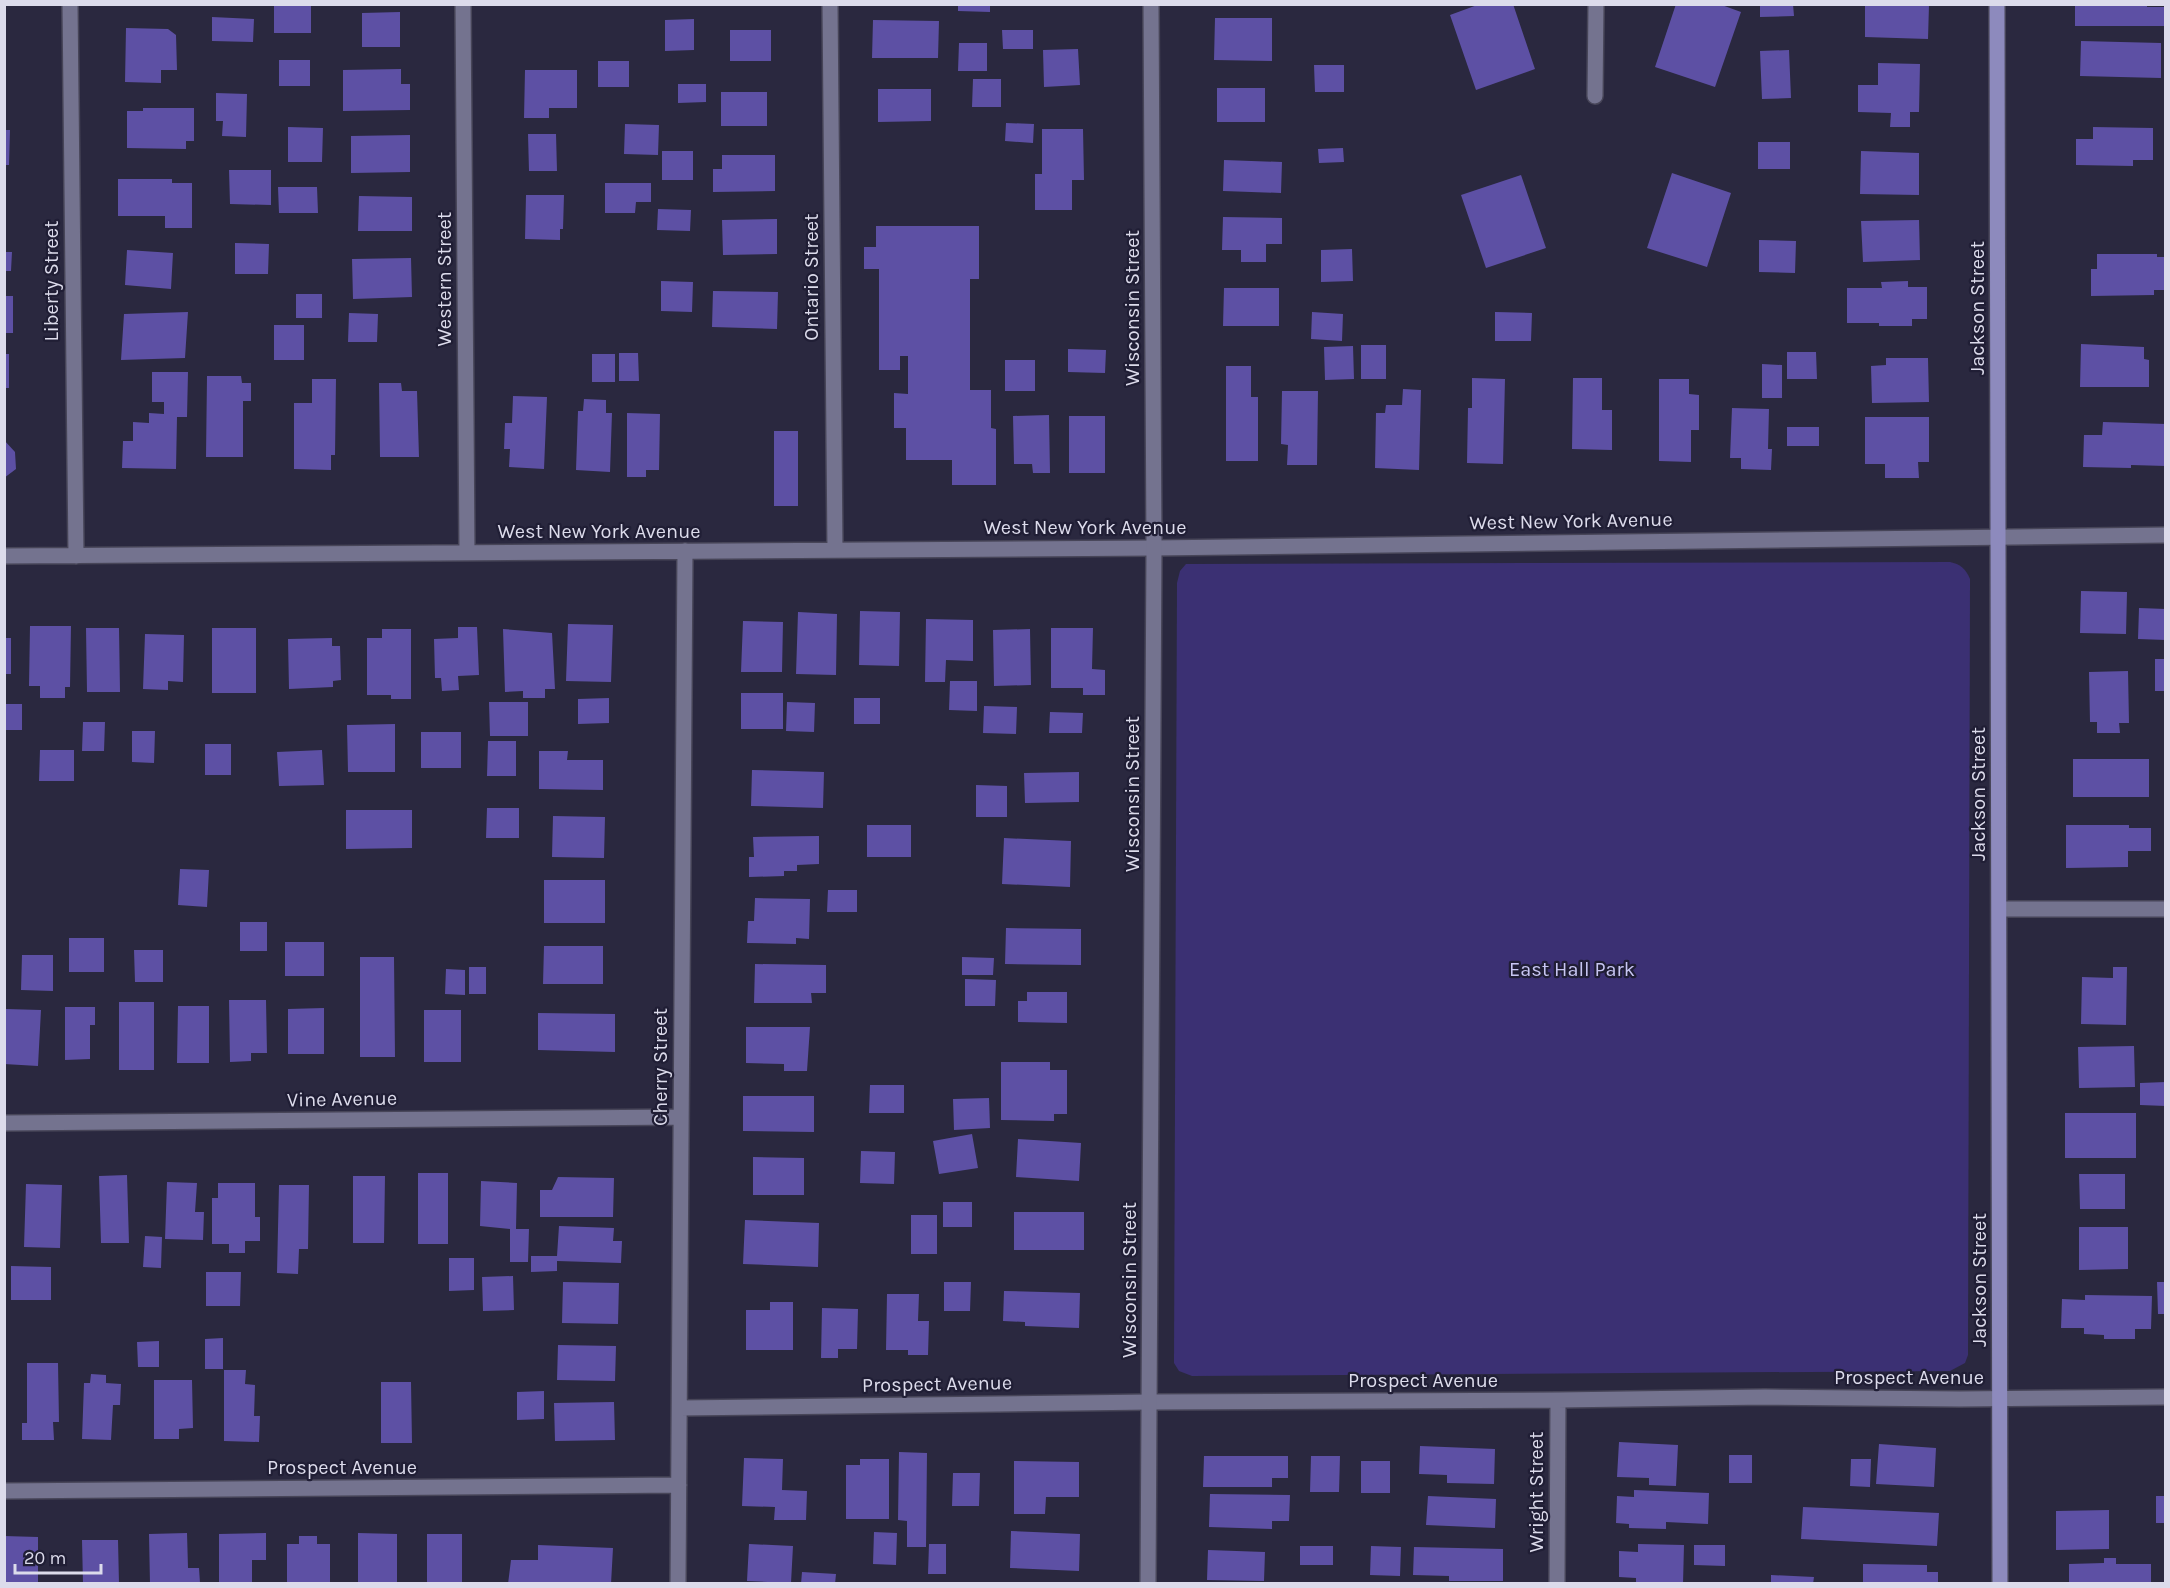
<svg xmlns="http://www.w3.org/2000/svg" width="2170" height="1588" font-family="Karla,sans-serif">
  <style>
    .green { fill: #3b3073 }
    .building { fill: #5d50a4 }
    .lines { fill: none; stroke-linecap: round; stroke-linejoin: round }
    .minor-casing { stroke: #474558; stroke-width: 18 }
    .tertiary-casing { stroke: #474558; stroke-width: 18 }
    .primary-casing { stroke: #474558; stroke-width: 18 }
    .minor { stroke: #74738f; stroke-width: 15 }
    .tertiary { stroke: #74738f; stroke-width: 15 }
    .primary { stroke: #8d8abd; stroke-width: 15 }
    .labels { text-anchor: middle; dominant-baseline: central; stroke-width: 4.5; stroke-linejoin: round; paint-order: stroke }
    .street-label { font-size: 20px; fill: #dcdbeb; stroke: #201e35 }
    .park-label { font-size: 20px; fill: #c8c6f3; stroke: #201e35 }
  </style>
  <rect width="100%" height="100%" fill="#2a283f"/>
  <path class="green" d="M1950,562C1960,564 1966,569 1970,579L1968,1355L1965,1363L1950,1371L1192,1376L1179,1371L1174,1363L1177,583L1180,571L1186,564Z"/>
  <path class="building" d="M274,4H311V33H274Z
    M958,4H990V12L958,11Z
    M1480,4H1513L1535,69L1476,90L1450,15Z
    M1676,4H1719L1741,12L1715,87L1655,67Z
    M1760,4H1793L1794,16L1760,17Z
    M1865,4L1929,5L1928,39L1865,37Z
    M2075,4H2147V7H2166V26H2075Z
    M400,12V47H362V13Z
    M212,17L254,19L253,42L212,41Z
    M1215,18H1272V61L1214,60Z
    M694,19V50L665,51V20Z
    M873,20L939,21L938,58H872Z
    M126,28L168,29L176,35L177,70H161V83L125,82Z
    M730,30H771V61H730Z
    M1002,30H1033V49H1003Z
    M2081,41L2161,43V78L2080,76Z
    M959,43H987V71H958Z
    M1078,49L1080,85L1044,87L1043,50Z
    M1789,50L1791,98L1762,99L1760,51Z
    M279,60H310V86H279Z
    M598,61H629V87H598Z
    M1878,63L1920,64L1919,112H1910V127H1890L1891,113L1858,112V85H1878Z
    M1314,65H1344V92H1315Z
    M401,69V84H410V110L343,111V70Z
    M525,70H577V108H549V118H524Z
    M973,79H1001V107H972Z
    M678,84H706V102L678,103Z
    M1217,88H1265V122H1217Z
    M878,89H931V121L878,122Z
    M721,92H767V126H721Z
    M216,93L247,94L246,137L222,136L223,121H216Z
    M143,108H194V141H186V149L127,148V111H143Z
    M1006,123L1034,124L1033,143L1005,141Z
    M625,124L659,125L658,155L624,154Z
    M288,127L323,128L322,162H288Z
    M2093,127L2153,128V160H2133V166L2076,165V139H2093Z
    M1042,129H1083L1084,180H1072V210H1035V174H1042Z
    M4,130H10L9,165H4Z
    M528,134H556L557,171H529Z
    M410,135V172L351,173V136Z
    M1758,142H1790V169H1758Z
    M1343,148L1344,162L1319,163L1318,149Z
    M662,151H693V180H662Z
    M1861,151L1919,153V195L1860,194Z
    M722,155H775V191L713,192V169H722Z
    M1224,160L1282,162L1281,193L1223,191Z
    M229,170H271V205L230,204Z
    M1672,173L1731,193L1707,267L1647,248Z
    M1521,175L1546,248L1486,268L1461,195Z
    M118,179H172V183H192V228H165V216H118Z
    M605,183H651V202H636L635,213H605Z
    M278,187H317L318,213H279Z
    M526,195H564L563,229H560V240L525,239Z
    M359,196L412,197V231H358Z
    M658,209L691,210L690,231L657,230Z
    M1223,217L1282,218V244H1266V262H1241V250H1222Z
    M777,219V254L723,255L722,220Z
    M1919,220L1920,260L1863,262L1861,221Z
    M876,226H979V279H970V390H991V428L996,429V485H952V460H906V428H894V393L908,394V356H900V370H879V269H864V247H876Z
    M1759,240L1796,241L1795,273L1759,272Z
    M235,243L269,244L268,274H235Z
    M1352,249L1353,281L1321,282V250Z
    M127,250L173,253L171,289L125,285Z
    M4,252H12L11,271H4Z
    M2097,254H2157V257H2166V290H2154V295L2091,296V269H2097Z
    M411,258L412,297L353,299L352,259Z
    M661,281L693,282L692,312L661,311Z
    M1908,281V287H1927V319H1912V326H1879V323H1847V288H1882L1881,282Z
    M1224,288H1279V326H1223Z
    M713,291L778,292L777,329L712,327Z
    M296,294H322V318H296Z
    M4,296H13V333H4Z
    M188,312L185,358L121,360L124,314Z
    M1312,312L1343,314L1342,341L1311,339Z
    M1495,312L1532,313L1531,341H1495Z
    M349,313L378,314L377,342H348Z
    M274,325H304V360H274Z
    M2081,344L2144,347V359L2149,360V387H2080Z
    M1361,345H1386V379H1361Z
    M1353,346L1354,379L1325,380L1324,347Z
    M1068,349L1106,350L1105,373L1068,372Z
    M1787,352H1816L1817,379H1787Z
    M619,353H638L639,381H619Z
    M4,354H9V388H4Z
    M592,354H615V382H592Z
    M1886,358H1928L1929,402L1872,403L1871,366L1886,365Z
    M1005,360H1035V391H1005Z
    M1762,364L1782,365V398H1762Z
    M1226,366H1251V397H1258V461H1226Z
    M152,372H188L187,417H177L176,469L122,468L123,441H133V422L149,423V413L164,414V402H152Z
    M207,376H241L242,383H251V401H243V457H206Z
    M1472,378L1505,379L1503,464L1467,463L1468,408H1472Z
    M1573,378H1602V410H1612V450L1572,449Z
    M312,379H336L335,455H331V470L294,469V403H312Z
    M1659,379H1689V394L1699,395V430H1691V462L1659,461Z
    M379,383H401L402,391H417L419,457H380Z
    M1403,389L1421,390L1419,470L1375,468L1376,413H1385L1386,405H1402Z
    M1282,391H1318L1317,465H1287L1288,445L1281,444Z
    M513,396L547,397L544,469L509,467L510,449H504L505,423H512Z
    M584,399L606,400V413H612L610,472L576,470L578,411H583Z
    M1732,408L1769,409L1768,449H1772L1771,470L1741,469V458H1730Z
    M627,413L660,414L659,470H646V477H627Z
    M1049,415L1050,473H1033L1032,464H1014L1013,416Z
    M1069,416H1105V473H1069Z
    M1865,417H1929V462H1918L1919,478H1885V464H1865Z
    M2103,422L2166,424V466L2131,465V468L2083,467L2084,435H2102Z
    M1787,427H1819V446H1787Z
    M774,431H798V506H774Z
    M4,440L15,452L16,469L4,478Z
    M2081,591L2127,592L2126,634L2080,633Z
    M2139,608L2166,609V640L2138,639Z
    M860,611L900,612L899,666L859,665Z
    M798,612L837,614L836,675L796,674Z
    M926,619L973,620V661L946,660L945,682H925Z
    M743,621L783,622L782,672H741Z
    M568,624L613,625L611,682L566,681Z
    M30,626H71L70,687H65V698H40V686H29Z
    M458,627H477L479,675L458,676L459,690L442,691L441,678H435L434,639L458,638Z
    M86,628H119L120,692H87Z
    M212,628H256V693H212Z
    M1051,628H1093L1092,669L1105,670V695H1083V688H1051Z
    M382,629H411V699H391V695H367V638H382Z
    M503,629L552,633L555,689H545V698H523V691L505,692Z
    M1030,629L1031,685L994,686L993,630Z
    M145,634L184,635L183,682L168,681V690L143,689Z
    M4,638H11V674H4Z
    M332,638V646H340L341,680L333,681V687L289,689L288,639Z
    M2155,659H2166V691H2155Z
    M2128,671L2129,723H2119L2120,733H2097V722H2090L2089,672Z
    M950,681H977V711L949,710Z
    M741,693H783V729H741Z
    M609,698V723L578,724V699Z
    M854,698H880V724H854Z
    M489,702H528V736H490Z
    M787,702L815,703L814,732L786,731Z
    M4,704H22V730H4Z
    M984,706L1017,707L1016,734L983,733Z
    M1050,712L1083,713L1082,733H1049Z
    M83,722H105L104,751H82Z
    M395,724V772H348L347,725Z
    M132,731H155L154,763L132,762Z
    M421,732H461V768H421Z
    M488,741H516V776H487Z
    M205,744H231V775H205Z
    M40,750H74V781H39Z
    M322,750L324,785L279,786L277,752Z
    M539,751H568L567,760H603V790L539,789Z
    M2073,759H2149V797H2073Z
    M752,770L824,772L823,808L751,806Z
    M1079,772V802L1025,803L1024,773Z
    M976,785L1007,786V817H976Z
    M487,808H519V838H486Z
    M346,810H412V848L346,849Z
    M553,816L605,817L604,858L552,857Z
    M867,825H911V857H867Z
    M2066,825H2129V828H2151V851H2128V867L2066,868Z
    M819,836V864L797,865V871H784V876L749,877V857H754L753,837Z
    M1004,838L1071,841L1070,887L1002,884Z
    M180,869L209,870L207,907L178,905Z
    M544,880H605V923H544Z
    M828,890H857V912H827Z
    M755,898L810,899L809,939L796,938V944L747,943L748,921H754Z
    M240,922H267V951H240Z
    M1006,928L1081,929V965L1005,964Z
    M69,938H104V972H69Z
    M285,942H324V976H285Z
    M544,946H603V984H543Z
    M134,950H163V982H135Z
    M22,955H53V991L21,990Z
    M360,957H394L395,1057H360Z
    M962,957L994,958L993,975H962Z
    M755,964L826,965V993H811L812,1003H754Z
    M469,967H486V994H469Z
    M2113,967H2127L2126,1025L2081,1024L2082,977L2113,978Z
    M446,969L465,970V995L445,994Z
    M965,979L996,980L995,1006H965Z
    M1027,992H1067V1023L1018,1022V1001H1027Z
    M229,1000H266L267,1053H251V1061L230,1062Z
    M119,1002H154V1070H119Z
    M178,1006H209V1063H177Z
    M65,1007H95V1025H90V1059L65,1060Z
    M324,1008V1054H288V1009Z
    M6,1009L41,1010L38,1066L4,1064Z
    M424,1010H461V1062H424Z
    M538,1013L615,1014V1052L538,1050Z
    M746,1027H810L807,1071H784V1064L746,1063Z
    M2134,1046L2135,1087L2079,1088L2078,1047Z
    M1001,1062H1050V1070H1067V1114H1054V1121L1001,1120Z
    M2166,1082V1106L2140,1105V1083Z
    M870,1085H904V1113H869Z
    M743,1096H814V1132L743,1131Z
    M989,1098L990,1128L954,1130L953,1099Z
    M2065,1113H2136V1158H2065Z
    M972,1134L978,1168L939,1174L933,1141Z
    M1018,1139L1081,1143L1079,1181L1016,1177Z
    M861,1151L895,1152L894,1184L860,1183Z
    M753,1157L804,1158V1195H753Z
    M418,1173H448V1244H418Z
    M2079,1174H2125V1209H2080Z
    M127,1175L129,1243H101L99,1176Z
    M353,1176H385L384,1243H353Z
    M558,1177L614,1178L613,1217H540V1190H552Z
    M481,1181L517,1183L516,1229H529L528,1262H510V1229L480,1226Z
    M167,1182L197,1183L195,1212H204L203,1240L165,1239Z
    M218,1183H255V1217H260V1241H245V1253H229V1244H212V1198H218Z
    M26,1184L62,1185L60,1248L24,1247Z
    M279,1185H309L308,1249H299L298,1274L277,1273Z
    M943,1202H972V1227H943Z
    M1014,1212H1084V1250H1014Z
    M911,1215H937V1254H911Z
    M745,1220L819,1223L818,1267L743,1264Z
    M559,1226L614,1228L613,1241H622L621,1263L557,1261V1271L531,1272V1256H557Z
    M2079,1227H2128V1269L2079,1270Z
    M145,1236L162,1237L161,1268L143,1267Z
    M449,1258H474V1290L449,1291Z
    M11,1266L51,1267V1300H11Z
    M206,1272H241L240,1306H206Z
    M513,1276L514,1310L483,1311L482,1277Z
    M563,1282L619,1283L618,1324L562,1323Z
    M944,1282H971L970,1311H944Z
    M2157,1282H2166V1314H2158Z
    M1004,1291L1080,1293L1079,1328L1025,1326V1322L1003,1321Z
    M887,1294H919L918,1321H929L928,1355H908V1350H886Z
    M2085,1295L2152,1296L2151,1329H2135V1339H2104V1335L2084,1334V1328H2061L2062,1299L2085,1300Z
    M770,1302H793V1350H746V1310H770Z
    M822,1308L858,1309L857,1349H838V1358H821Z
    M223,1338V1369H205V1339Z
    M159,1341V1367H138L137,1342Z
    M558,1345L616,1346L615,1381L557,1380Z
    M27,1363H58L59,1422H53L54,1440H22V1423H27Z
    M224,1370H246L245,1384L255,1385L254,1416H260L259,1442L224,1441Z
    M91,1374L106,1375V1383L121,1384L120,1405H113L111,1440L82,1439L84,1383H90Z
    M154,1380H192L193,1428L179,1429V1439H154Z
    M381,1382H411L412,1443H381Z
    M544,1391V1419L517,1420V1392Z
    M614,1402L615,1440L555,1441L554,1403Z
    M1619,1442L1678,1445L1676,1486L1649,1485V1478L1617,1477Z
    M1879,1444L1936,1448L1934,1487L1876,1484Z
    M1420,1446L1495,1449L1494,1484L1447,1483V1475L1419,1474Z
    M899,1452L927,1453L926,1547H907V1521L898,1520Z
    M1729,1455H1752V1483H1729Z
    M1204,1456H1288V1478H1272V1487H1203Z
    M1311,1456H1340L1339,1492H1310Z
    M744,1458L783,1459L782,1490L807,1491L806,1520H774L775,1507L742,1506Z
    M860,1459H889V1519H846V1465H860Z
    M1851,1459H1871L1870,1487L1850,1486Z
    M1014,1461L1079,1462V1497H1046L1045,1514H1014Z
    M1361,1461H1390V1493H1361Z
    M953,1473H980L979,1506H952Z
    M1634,1490L1709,1493L1708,1524L1666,1522V1529L1629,1528V1524L1616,1523L1617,1496L1634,1497Z
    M1210,1494L1290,1495L1289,1521H1272V1529L1209,1527Z
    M1428,1496L1496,1499L1495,1528L1426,1525Z
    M2156,1496H2166V1523H2156Z
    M1803,1507L1939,1513L1937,1546L1801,1539Z
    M2109,1510V1549L2056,1550V1511Z
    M1011,1531L1080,1534L1079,1571L1010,1568Z
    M874,1532L897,1533L896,1565L873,1564Z
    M187,1533L188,1568H199L200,1583L150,1584L149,1534Z
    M266,1533V1560H252V1584H219V1534Z
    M358,1533L397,1534V1584H358Z
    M427,1534H462V1584H427Z
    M4,1536L38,1537V1584H4Z
    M299,1536H317V1544H330V1584H287V1544H299Z
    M82,1540H118L119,1584H83Z
    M749,1544L793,1546L791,1583L747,1581Z
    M929,1544H946V1574H928Z
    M1638,1544L1684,1545L1683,1584H1636V1578L1619,1577V1551L1638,1552Z
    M538,1545L613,1548L611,1584L537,1582L536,1584H508L511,1560H538Z
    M1694,1545H1725V1566L1694,1565Z
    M1300,1546H1333V1565H1300Z
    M1371,1546L1401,1547L1400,1576L1370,1575Z
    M1414,1547L1503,1549V1581H1449V1576L1413,1575Z
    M1208,1550L1265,1552L1264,1581L1207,1580Z
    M2104,1558H2116V1564H2151V1584H2069V1564L2104,1563Z
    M1863,1564L1927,1565V1572H1938V1584H1863Z
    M802,1572L836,1574L835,1584H801Z
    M1771,1575L1814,1577L1813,1584H1771Z"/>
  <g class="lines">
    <g class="minor-casing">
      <path id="minor" d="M70,4L76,556
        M463,4L467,553
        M830,4L835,550
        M1595,96L1596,4
        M4,556L1154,548L2166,535
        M2000,909H2166
        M4,1123L680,1117
        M680,1408L1150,1402L1558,1400L1765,1397L1960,1399L2166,1397
        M4,1491L679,1485
        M678,1584L685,551
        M1557,1584L1558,1400"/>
    </g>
    <g class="tertiary-casing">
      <path id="tertiary" d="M1148,1584L1154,548L1151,4"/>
    </g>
    <g class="primary-casing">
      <path id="primary" d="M1997,4L2000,1584"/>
    </g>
    <use href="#minor" class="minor"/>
    <use href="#tertiary" class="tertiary"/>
    <use href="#primary" class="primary"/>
  </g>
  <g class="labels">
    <g class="street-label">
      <text transform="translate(811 277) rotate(-90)">Ontario Street</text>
      <text transform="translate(444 279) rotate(-90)">Western Street</text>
      <text transform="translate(51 281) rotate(-90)">Liberty Street</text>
      <text transform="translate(1132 308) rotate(-90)">Wisconsin Street</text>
      <text transform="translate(1977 308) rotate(-90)">Jackson Street</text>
      <text transform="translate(1571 521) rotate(-1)">West New York Avenue</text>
      <text x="1085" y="527">West New York Avenue</text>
      <text x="599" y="531">West New York Avenue</text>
      <text transform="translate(1132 794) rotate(-90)">Wisconsin Street</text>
      <text transform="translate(1978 794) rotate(-90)">Jackson Street</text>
      <text transform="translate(660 1067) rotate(-90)">Cherry Street</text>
      <text transform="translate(342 1099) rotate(-1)">Vine Avenue</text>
      <text transform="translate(1129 1280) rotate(-90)">Wisconsin Street</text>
      <text transform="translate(1979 1280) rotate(-90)">Jackson Street</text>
      <text x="1909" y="1377">Prospect Avenue</text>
      <text x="1423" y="1380">Prospect Avenue</text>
      <text transform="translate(937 1384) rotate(-1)">Prospect Avenue</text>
      <text x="342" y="1467">Prospect Avenue</text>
      <text transform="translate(1536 1492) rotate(-90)">Wright Street</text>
    </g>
    <g class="park-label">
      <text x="1572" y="969">East Hall Park</text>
    </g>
  </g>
  <rect width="2170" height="1588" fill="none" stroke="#dcdbeb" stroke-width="12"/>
  <path d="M15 1564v9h86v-9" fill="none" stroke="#dcdbeb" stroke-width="3"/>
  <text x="24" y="1564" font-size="18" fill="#dcdbeb" stroke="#201e35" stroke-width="4.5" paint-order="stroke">20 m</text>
</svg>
